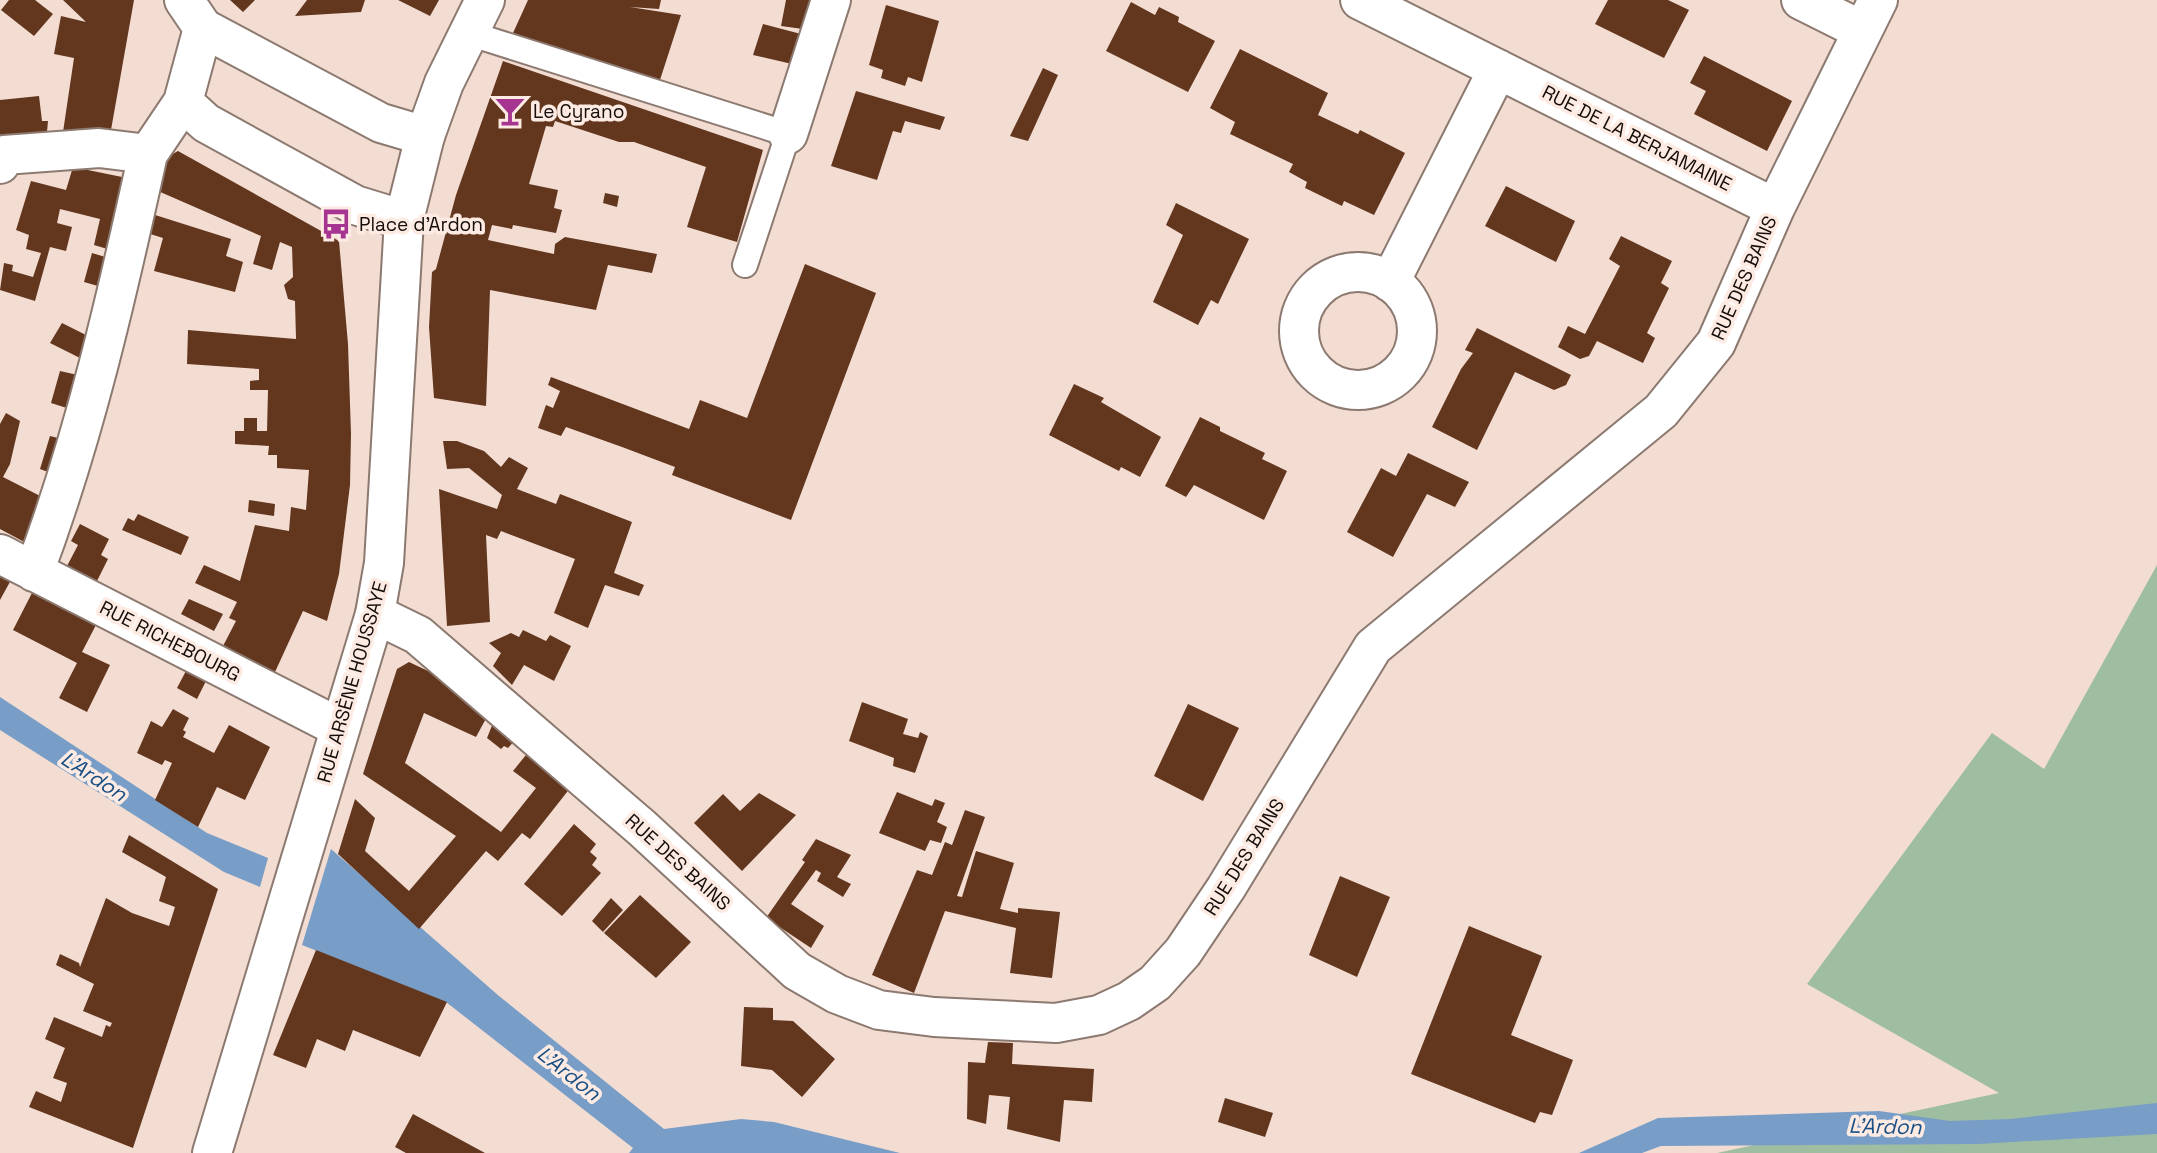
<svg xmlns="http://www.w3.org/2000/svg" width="2157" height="1153" font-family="'Space Grotesk',sans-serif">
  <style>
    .green { fill: #9fbea1 }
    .water { fill: #789dc6 }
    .building { fill: #63361e }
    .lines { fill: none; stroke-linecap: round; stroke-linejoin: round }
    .service-casing { stroke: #8c7970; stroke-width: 28 }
    .minor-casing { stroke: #8c7970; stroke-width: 42 }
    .secondary-casing { stroke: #8c7970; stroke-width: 42 }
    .service { stroke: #fff; stroke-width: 24 }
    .minor { stroke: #fff; stroke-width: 38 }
    .secondary { stroke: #fff; stroke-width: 38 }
    .labels { text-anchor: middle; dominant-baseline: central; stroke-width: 7; stroke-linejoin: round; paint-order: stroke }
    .poi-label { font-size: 19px; fill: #140d0a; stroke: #fdebe3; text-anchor: start }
    .street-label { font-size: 19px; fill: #140d0a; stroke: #fdebe3 }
    .water-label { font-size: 21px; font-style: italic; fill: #194f83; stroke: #fdebe3 }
  </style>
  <rect width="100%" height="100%" fill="#f3ddd3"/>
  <path class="green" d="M2157,565V1153H1717L1999,1093L1807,984L1992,733L2044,769Z"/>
  <path class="water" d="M0,697L207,833L268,858L260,887L224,872L0,730Z
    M331,849L499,996L664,1129L741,1119L774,1122L900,1153H629L633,1148L446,1002L302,945Z
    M2157,1103V1134L1978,1144L1661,1146L1642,1153H1579L1658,1118L1879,1111L1950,1121L2010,1119Z"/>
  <path class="building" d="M9,0H35L53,14L34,36L1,10Z
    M63,0H134L111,130L63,132L74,58L54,54L61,16L86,22Z
    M230,0H255L243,12Z
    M307,0H365L361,12L295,16Z
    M398,0H439L430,16Z
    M528,0H661L659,9L630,7L681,15L659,83L513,33Z
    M786,0H810L803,29L781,26Z
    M1608,0H1668L1689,10L1664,58L1595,24Z
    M1131,2L1155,15L1159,7L1179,17L1178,22L1215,41L1188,92L1106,51Z
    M886,5L939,21L922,82L908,77L905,86L881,78L883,70L869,65Z
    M763,24L801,34L792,64L753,55Z
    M1240,49L1328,93L1318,115L1358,134L1360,130L1405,153L1374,215L1344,201L1342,206L1305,188L1307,182L1289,172L1293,164L1230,134L1235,122L1210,108Z
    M1704,56L1792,101L1767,151L1694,114L1706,91L1690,83Z
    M503,61L763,150L737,242L687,227L706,167L634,142H619L555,121L553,127L546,126L529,184L558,190L554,208L562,210L556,233L513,225L512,229L492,225L488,240L554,254L555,244L565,237L657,254L652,273L608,265L596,310L490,290L486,406L434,398L429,327L432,272L436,269L456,195Z
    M1043,68L1058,75L1028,141L1010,136Z
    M856,91L945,117L940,130L905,121L901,133L893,131L877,180L831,166Z
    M39,96L42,121H48L47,132L0,136V100Z
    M178,151L339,241L348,344L351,434L350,485L339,574L327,621L303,611L275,672L223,646L236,621L229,618L237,602L195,583L204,565L240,581L255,525L289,531L291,507L306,510L309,470L277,468V455H268L269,446L235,444V431H244V418H257V431H267L268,390H250V381L259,380V369L187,364L188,330L296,339L295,301L288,299L284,285L293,277L292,247L280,242L272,270L253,264L261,236L158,191L167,157Z
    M73,167L132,179L114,251L94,245L100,219L60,209L57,223L72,227L66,251L50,247L35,301L0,290L4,263L13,265L12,271L33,277L41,253L26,249L29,235L16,230L31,181L66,190Z
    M1506,186L1575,221L1556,262L1485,226Z
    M605,193L619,196L617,207L603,203Z
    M1176,203L1249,239L1218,304L1211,300L1198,325L1153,302L1183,235L1166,225Z
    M152,214L231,239L226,256L243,262L235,292L154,271L163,238L147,233Z
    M1621,236L1672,261L1661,283L1669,288L1647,333L1655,338L1643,363L1597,341L1589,356L1580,359L1558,347L1568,326L1585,334L1620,266L1609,259Z
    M92,253L112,259L105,288L84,282Z
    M805,264L876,293L791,520L672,475L675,467L622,447L566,427L561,436L538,428L546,405L553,408L560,391L548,385L551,377L689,429L700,400L747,418Z
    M62,323L92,338L86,361L50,343Z
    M1477,328L1571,375L1566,385L1554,390L1515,372L1477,450L1432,427L1461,369L1473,353L1465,350Z
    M60,371L82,376L73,410L51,403Z
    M1074,384L1104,398L1101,402L1161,437L1140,477L1121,467L1119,471L1049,435Z
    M6,413L20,421L10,464L3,477L50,501L28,544L0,529V424Z
    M1200,417L1220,427V431L1265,453L1262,459L1287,471L1264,520L1194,485L1186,497L1165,486Z
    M50,436L66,440L47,479L48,472L40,469Z
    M443,441H457L484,451L501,467L509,457L528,468L517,489L556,504L560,494L632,522L614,573L644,585L639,596L605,585L588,628L554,613L575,559L501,531L497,539L486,535L490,622L447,626L439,489L497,509L502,495L469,468L447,469Z
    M1408,453L1469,482L1455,507L1427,494L1393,557L1347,532L1381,468L1396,476Z
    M249,500L275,504L274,516L248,512Z
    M138,514L189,537L181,555L122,530L128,518L134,521Z
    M80,524L109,539L101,555L108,559L96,583L66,568L78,545L71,541Z
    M0,574L11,580L0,600Z
    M33,591L97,623L82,652L110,665L87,712L59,698L77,663L13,630Z
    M189,599L223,614L214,631L181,614Z
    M523,630L546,641L550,635L571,646L554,681L524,665L512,685L493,666L501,653L489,643L511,633L519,637Z
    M409,662L445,679L489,713L476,737L424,713L405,763L501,832L536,788L513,771L530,750L571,787L530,839L522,833L498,861L486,851L419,929L338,854L355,799L375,818L365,851L409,891L456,836L363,774L397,669Z
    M187,669L207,679L197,699L177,688Z
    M862,702L908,719L903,734L918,738L920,732L928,736L915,773L893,766L894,758L849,741Z
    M1188,704L1239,728L1203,801L1154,776Z
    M173,709L189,718L183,730L186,732L183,737L214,753L229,725L270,747L245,800L217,787L198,827L155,800L172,763L165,760L162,765L137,753L151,721L162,727Z
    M495,718L517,738L508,748L504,746L501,749L487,738Z
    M897,792L932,806L935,799L945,803L937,822L947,827L941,843L930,840L925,851L879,833Z
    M759,793L796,815L742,871L694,823L723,794L740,811Z
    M965,810L985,817L957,896L962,897L976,851L1014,863L1000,909L1018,913V908L1060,912L1052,978L1010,973L1016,928L945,911L914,993L872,975L917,870L932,875L945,842L952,845Z
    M574,824L596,844L590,852L597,858L592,865L601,873L562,916L524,884Z
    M129,835L218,889L133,1148L29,1107L36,1091L61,1102L67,1083L53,1078L65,1048L45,1039L54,1017L102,1037L106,1025L110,1027L112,1023L83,1011L94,984L56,965L60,954L79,963L80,967L106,898L132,913L169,926L175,907L159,901L166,877L122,852Z
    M816,839L851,855L837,877L851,884L843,897L817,881L821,873L816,870L791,904L824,926L811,948L766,918L805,862L802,860Z
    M1340,876L1390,897L1357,977L1309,955Z
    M640,895L691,942L656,978L604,933Z
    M611,898L623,910L603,932L592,921Z
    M1469,926L1542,956L1511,1035L1573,1060L1552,1115L1540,1112L1535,1123L1411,1074Z
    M316,950L447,1002L420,1057L353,1030L345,1051L317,1039L306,1068L273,1055Z
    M744,1007L773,1008V1020L793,1021L835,1059L802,1097L772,1070L741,1066Z
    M988,1042L1013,1043L1012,1064L1094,1069L1092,1102L1064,1100L1060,1142L1007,1129L1010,1097L989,1095L986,1124L967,1119L968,1062L985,1063Z
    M1225,1098L1273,1113L1265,1137L1218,1122Z
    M413,1114L485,1153H406L395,1147Z"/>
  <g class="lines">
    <g class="service-casing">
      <path id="service" d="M468,33L788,134L745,265"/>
    </g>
    <g class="minor-casing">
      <path id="minor" d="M184,0L203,28L381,123L425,136
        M1360,0L1775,208
        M1801,0L1861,30
        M203,28L183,102L206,123L355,205L404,220
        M788,134L831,0
        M0,164L4,155L99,148L148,154L183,102
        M1299 331a59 59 0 1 1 118 0a59 59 0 1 1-118 0Z
        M1390,282L1498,69
        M0,554L340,728
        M34,572C85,436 117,295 148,154
        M375,614L418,635L642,828L797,971L837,994L879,1010L934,1017L1056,1023L1099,1015L1129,1001L1155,983L1183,952L1226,888L1373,647L1661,411L1716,343L1775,208L1878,0"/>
    </g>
    <g class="secondary-casing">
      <path id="secondary" d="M212,1153L375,614L384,563L404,220L425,136L444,83L485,0"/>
    </g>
    <use href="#service" class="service"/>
    <use href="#minor" class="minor"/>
    <use href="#secondary" class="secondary"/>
  </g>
  <defs>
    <g id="bar-bare" transform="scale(2.415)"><path d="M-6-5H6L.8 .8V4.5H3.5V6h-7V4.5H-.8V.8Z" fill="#a63591" stroke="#fdebe3" stroke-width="2.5" paint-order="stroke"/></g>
    <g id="bus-bare" transform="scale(2.415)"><path d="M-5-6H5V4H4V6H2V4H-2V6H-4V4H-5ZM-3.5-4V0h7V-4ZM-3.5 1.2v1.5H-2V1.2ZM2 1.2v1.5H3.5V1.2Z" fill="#a63591" stroke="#fdebe3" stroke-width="2.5" paint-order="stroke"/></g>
  </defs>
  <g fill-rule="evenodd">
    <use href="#bar-bare" x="510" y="111"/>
    <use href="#bus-bare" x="336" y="224"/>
  </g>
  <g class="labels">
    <g class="poi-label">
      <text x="533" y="111">Le Cyrano</text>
      <text x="359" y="224">Place d'Ardon</text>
    </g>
    <g class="street-label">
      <text transform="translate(1637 138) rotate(27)">RUE DE LA BERJAMAINE</text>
      <text transform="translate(1744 278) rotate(-66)">RUE DES BAINS</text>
      <text transform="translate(170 641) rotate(27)">RUE RICHEBOURG</text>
      <text transform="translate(352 682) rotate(-74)">RUE ARSÈNE HOUSSAYE</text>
      <text transform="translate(1244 857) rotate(-58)">RUE DES BAINS</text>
      <text transform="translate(678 862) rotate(42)">RUE DES BAINS</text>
    </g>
    <g class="water-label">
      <text transform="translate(94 776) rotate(33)">L'Ardon</text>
      <text transform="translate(569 1073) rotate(38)">L'Ardon</text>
      <text transform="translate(1885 1126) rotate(1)">L'Ardon</text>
    </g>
  </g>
</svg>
